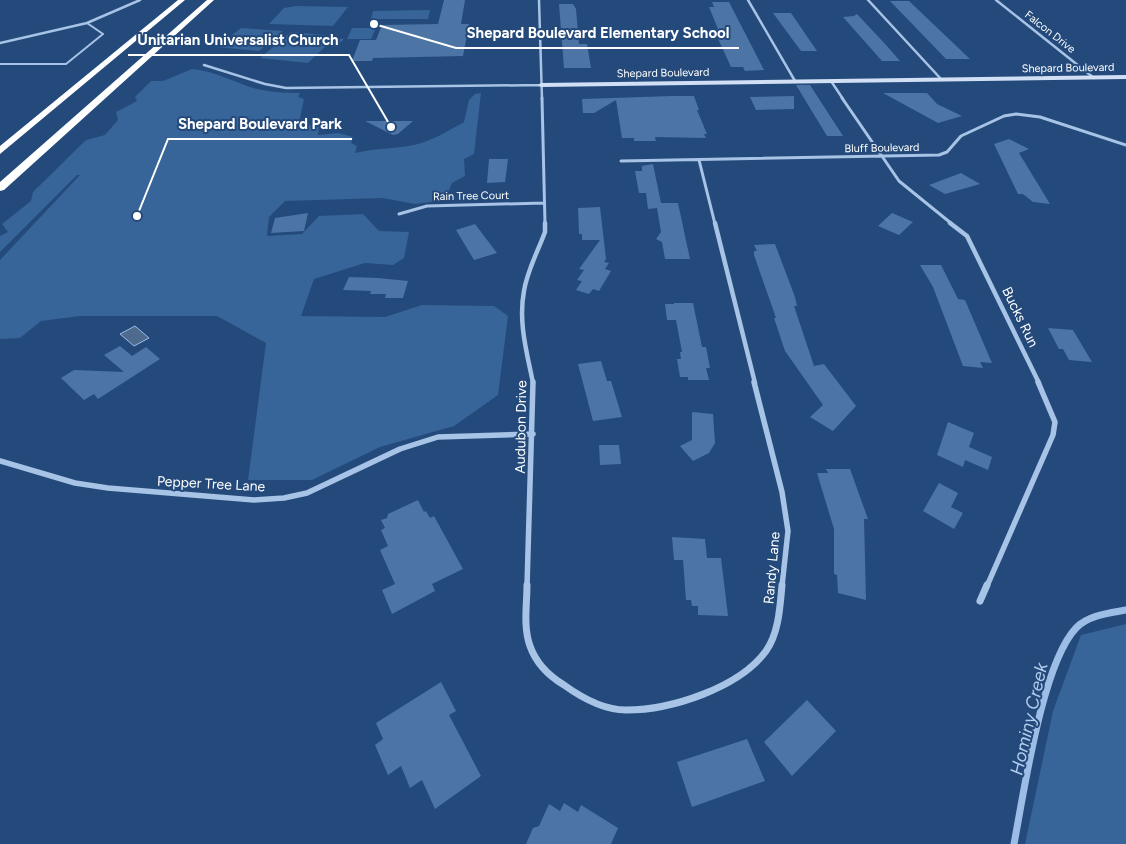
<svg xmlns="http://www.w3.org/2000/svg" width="1126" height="844" font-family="Figtree,sans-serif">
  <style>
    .green { fill: #376499 }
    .water { fill: #4e6a8e; stroke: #9cbee6 }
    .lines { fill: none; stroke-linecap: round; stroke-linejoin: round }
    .stream { stroke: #9cbee6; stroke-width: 7 }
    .building { fill: #4c74a4 }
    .lane { stroke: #a7c3e5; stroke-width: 2 }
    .street-far4 { stroke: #a7c3e5; stroke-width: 2.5 }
    .street-far3 { stroke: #a7c3e5; stroke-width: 3 }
    .street-far2 { stroke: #a7c3e5; stroke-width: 4.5 }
    .street-far1 { stroke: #a7c3e5; stroke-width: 5.5 }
    .street { stroke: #a7c3e5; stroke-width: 7 }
    .secondary { fill: #d1e0f5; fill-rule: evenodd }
    .highway { fill: #fff; fill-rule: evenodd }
    .labels { text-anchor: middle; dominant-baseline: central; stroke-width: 4; stroke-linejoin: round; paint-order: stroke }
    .far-street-label { font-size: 11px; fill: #fff; stroke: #244a7b }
    .street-label { font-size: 14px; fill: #fff; stroke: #244a7b }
    .near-water-label { font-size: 18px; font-style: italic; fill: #b2cded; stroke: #244a7b }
    .leader { fill: none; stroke: #fff; stroke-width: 2 }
    .callout-dot { fill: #fff; stroke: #244a7b; stroke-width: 2 }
    .callout-label { font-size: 15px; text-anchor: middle; font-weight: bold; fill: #fff; stroke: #244a7b; stroke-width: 4; stroke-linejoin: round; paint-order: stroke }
  </style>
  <rect width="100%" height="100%" fill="#244a7b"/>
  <path class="green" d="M296,6L348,7L333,26L269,24L284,8Z
    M430,10L428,19H371L373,11Z
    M241,28L283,31L259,51L217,47Z
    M352,28H376L371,39H347Z
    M291,32L335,36L333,38L344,39L337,46H326L308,63L260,58Z
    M192,69C214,71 232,81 253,88C268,92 284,93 300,93L298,97L304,99L299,123L319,126L318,135L338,133L353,137L351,143L357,146L355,153C375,148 394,149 414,145C432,141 448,131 464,122L469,100L475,94L481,93L474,154L464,159L465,176L452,183L445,200L415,204L383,198L285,201L269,217L267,236L302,234L319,216L363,214L379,231L409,232L404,258L393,265L365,263L314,279L301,316L385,317L422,305L494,306L508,316L498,395L454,426L380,447L312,480H248L266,343L217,316H80L41,321L20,338L0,339V260L80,175H77L0,252V236L8,232L2,224L31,201L33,192L86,140L105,135L118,120L116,112L137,101L135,97L151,81H163Z
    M1126,624V844H1025L1053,711L1081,635Z"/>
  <path class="water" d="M135,326L149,338L134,346L120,334Z"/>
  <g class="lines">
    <path class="stream" d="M1014,844C1024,792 1042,664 1076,628C1088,615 1110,613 1126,610"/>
  </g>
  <path class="building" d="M444,0H465L461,24H469L463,56L373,58L372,61H352L360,40H376L382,25L438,24Z
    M890,1H909L970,59H946Z
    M712,2H729L764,70L745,71L743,67H731L714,30L718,29L709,7H714Z
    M559,4H573L576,9L579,44H587L591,68H564Z
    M773,13H791L817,51H801Z
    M857,14L887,46L900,61H882L843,17L854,16Z
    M796,85H810L843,136H827Z
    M883,93H927L937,104L962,116L938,123Z
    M673,96H694L699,110H697L707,134H704L706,138L655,137L656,141H634V138H622L616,100L594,113H583L582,99Z
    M794,96V109L756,110L750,97Z
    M365,121H413L398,134L393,135Z
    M1009,139L1029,149L1019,153L1050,204L1033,202L1023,194H1018L994,144Z
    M489,159H508L505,182L487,183Z
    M653,164L661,203H678L690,259H665L662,242L656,239L661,232L657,208L648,209L646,193H639L635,171H642V166Z
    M961,173L980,184L945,194L929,185Z
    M600,207L606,259L604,262L609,263L605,269L611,271L599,291L593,289L589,294L576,290L582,281L577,280L584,270L579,269L600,240H582V234H579L578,208Z
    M308,213L304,231L271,233L275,218Z
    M892,213L913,222L899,235L878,226Z
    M475,224L497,253L474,260L456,230Z
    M775,244L795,297L797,306H794L814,366L824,364L856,406L833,431L810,417L823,405L785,351L774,318H776L754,255V251H757L754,245Z
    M920,265H941L958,299L965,300L992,363L980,362L983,368L963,366L933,287Z
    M349,277L378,278L408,281L403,298H385L386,294H370L371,291L343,290Z
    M674,303H693L702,347H706L710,368H706L709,380H688V377H680L677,359H681L680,352H682L676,320H667L665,304H674Z
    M1048,328L1073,330L1092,362L1069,360L1063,349H1059Z
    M120,346L132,356L146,347L160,359L98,399L94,394L84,400L61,378L74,370L124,372L104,355Z
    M601,361L607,381H611L622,417L593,421L578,364Z
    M692,412L713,414L715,443L709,453L693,461L680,446L692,440Z
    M948,422L974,433L969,447L992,457L988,470L965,460L963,467L937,455Z
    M599,445H619L621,464L600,465Z
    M826,469H850L868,519H864L866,600L838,593L837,575L834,574V529L817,473H828Z
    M939,483L958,493L951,507L963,513L954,529L923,511Z
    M418,500L424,512L426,511L430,518L434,516L463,569L432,584L435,591L392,614L382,590L395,584L380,550L388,546L381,530L385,528L381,520L387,518L388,514Z
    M672,537L705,539L707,558H721L728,616L698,615V606H692L691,600H686L683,560H674Z
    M441,682L456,711L449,715L481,776L435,809L422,780L410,788L401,766L388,775L375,745L383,739L376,723Z
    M807,700L836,731L792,776L764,742Z
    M747,739L765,781L692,807L677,762Z
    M564,803L578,812L581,805L618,828L611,844H526L533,828L539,826L549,804L560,811Z"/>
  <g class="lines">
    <path class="lane" d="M0,64H66L103,34L87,23"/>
    <path class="street-far4" d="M539,0L542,99
      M748,0L795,81
      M868,0L941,79
      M996,0L1094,78
      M0,43L87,23L140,0
      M204,65L265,84L286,88L541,85
      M831,81L843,99"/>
    <path class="street-far3" d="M542,98L545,224
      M842,98L899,181L952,224
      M699,160L715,224
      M621,161L939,155L947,152L961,136L1004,116L1016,114L1040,117L1126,145
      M399,214L427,206L544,203"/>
    <path class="street-far2" d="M715,223L755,383
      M950,223L967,236L1039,383
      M533,383C527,353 518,322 524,291C527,271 538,251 545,232V223"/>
    <path class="street-far1" d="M754,382L782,492L788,531L782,586
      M0,461L75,483L108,488L254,500L284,498L307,493L400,449L438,437L533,434
      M527,586L533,382
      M987,586L1053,435L1055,422L1038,382"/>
    <path class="street" d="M527,585C527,604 523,627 530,646C536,663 549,676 564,685C582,698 603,710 626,710C671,710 739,688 766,651C779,633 780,606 782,585
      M980,601L987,585"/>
    <path class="secondary" d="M1126,75V79L541,87L538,85L541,83Z"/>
    <path class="highway" d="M178,0H185L0,154V146Z
      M207,0H214L4,190L0,191V182Z"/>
  </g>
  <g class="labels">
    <g class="far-street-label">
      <text transform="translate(1050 32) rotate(38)">Falcon Drive</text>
      <text transform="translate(1068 68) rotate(-1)">Shepard Boulevard</text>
      <text transform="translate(663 73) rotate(-1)">Shepard Boulevard</text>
      <text transform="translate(882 148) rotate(-1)">Bluff Boulevard</text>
      <text transform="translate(471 196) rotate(-1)">Rain Tree Court</text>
    </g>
    <g class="street-label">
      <text transform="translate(1020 317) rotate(64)">Bucks Run</text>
      <text transform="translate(521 427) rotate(-89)">Audubon Drive</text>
      <text transform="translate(211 484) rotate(3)">Pepper Tree Lane</text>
      <text transform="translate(772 568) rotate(-85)">Randy Lane</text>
    </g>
    <g class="near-water-label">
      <text transform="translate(1029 719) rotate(-77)">Hominy Creek</text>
    </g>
  </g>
  <path class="leader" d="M374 24L456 48H739M391 127L349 55H128M137 216L168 139H352"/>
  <g class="callout-dot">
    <circle cx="374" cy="24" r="5"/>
    <circle cx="391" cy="127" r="5"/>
    <circle cx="137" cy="216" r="5"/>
  </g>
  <g class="callout-label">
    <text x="598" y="38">Shepard Boulevard Elementary School</text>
    <text x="238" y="45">Unitarian Universalist Church</text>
    <text x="260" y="129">Shepard Boulevard Park</text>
  </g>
</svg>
